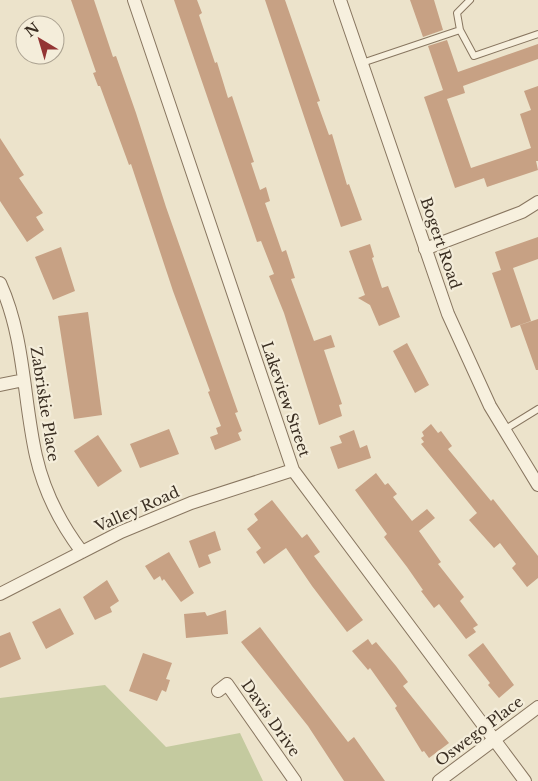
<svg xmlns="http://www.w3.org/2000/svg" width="538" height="781" font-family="'Libre Baskerville',serif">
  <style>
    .green { fill: #c4ca9f }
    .building { fill: #c7a184 }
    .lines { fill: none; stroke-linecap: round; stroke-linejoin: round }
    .service-casing { stroke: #887660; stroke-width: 8 }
    .minor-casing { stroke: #887660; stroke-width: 14 }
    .service { stroke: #f7f0de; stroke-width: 6 }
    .minor { stroke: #f7f0de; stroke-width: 12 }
    .labels { text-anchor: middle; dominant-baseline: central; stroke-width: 4.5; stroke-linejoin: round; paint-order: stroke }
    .street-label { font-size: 15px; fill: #3a2e22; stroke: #f4edda }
  </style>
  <rect width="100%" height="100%" fill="#ece3cb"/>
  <path class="green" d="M105,685L166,747L240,733L263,781H0V698Z"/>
  <path class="building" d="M71,0H94L113,57L116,56L136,113L166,207L238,412L235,413L242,431L238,433L241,440L215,450L210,437L218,434L216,428L221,426L208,392L210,391L173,291L131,164L129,165L100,86H98L93,73L96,72Z
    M174,0H197L202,13L199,15L215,63L217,62L228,98L232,96L254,162L251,163L260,190L266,187L270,201L265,203L282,252L286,250L295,278L291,279L314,341L331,335L335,347L324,350L342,404L339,405L342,416L319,425L284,313L269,276L274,274L261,241L257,242Z
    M265,0H285L320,101L317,102L329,135L332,134L347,185L349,184L362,220L341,227Z
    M410,0H434L443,30L423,37Z
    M447,40L458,72L538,44V59L463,86L465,93L447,99L471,168L531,148L520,114L531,110L524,91L538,86V161H536L538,170L487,187L484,178L455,188L424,97L443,90L428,46Z
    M0,138L24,175L19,178L43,213L36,217L44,230L27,242L0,201Z
    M538,237V259L513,268L531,321L511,328L492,273L501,270L495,252Z
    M370,244L374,257L372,258L382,288L388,286L400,317L379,326L370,305L358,298L365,295L349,251Z
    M61,247L75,291L53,300L35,257Z
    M88,312L102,415L74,419L58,316Z
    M538,319V370H536L520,325Z
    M407,343L429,385L415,393L393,351Z
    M431,424L438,433L441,431L452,446L448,449L491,501L493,499L538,556V578L527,587L512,568L516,564L500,543L494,548L469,520L477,513L421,444L424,442L421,438L424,436L422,432Z
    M169,429L179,454L140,468L130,444Z
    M354,430L360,448L367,445L371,458L338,469L330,447L342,443L339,436Z
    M98,435L122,471L98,487L74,451Z
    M376,473L385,485L388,483L397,494L393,497L412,521L427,509L435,518L419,531L441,562L438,564L464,597L460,601L478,625L473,628L476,632L466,639L439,604L434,608L421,591L423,590L407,567L384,537L387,534L355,490Z
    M272,500L302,538L307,534L320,552L314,556L363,620L347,632L312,586L286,548L264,564L256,552L261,548L247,529L258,520L254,514Z
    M215,531L221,550L208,555L211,563L199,568L189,541Z
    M169,552L194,593L181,602L164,579L162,581L160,576L154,580L145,566Z
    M107,580L119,601L110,607L112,612L95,620L83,597Z
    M60,608L74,634L46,649L32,622Z
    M226,610L228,634L186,638L184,614L205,612L207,616Z
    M260,627L348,742L354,737L385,781H344L308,726L241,642Z
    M10,632L21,659L0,668V636Z
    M368,639L372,645L376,642L396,666L408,682L403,686L449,743L429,758L424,751L422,752L395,708L397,706L370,668L368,670L352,651Z
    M483,643L514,685L499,698L488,685L490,683L468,655Z
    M143,653L172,663L166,679L170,680L166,692L162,690L157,701L129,691Z"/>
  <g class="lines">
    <g class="service-casing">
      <path id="service" d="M460,30L474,56L538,34
        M362,63L460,30L457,13L470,0
        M504,430L538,409"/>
    </g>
    <g class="minor-casing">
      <path id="minor" d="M134,0L293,470L525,781
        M340,0L448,314L490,406L538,485
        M425,249L522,212L538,202
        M0,283C25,338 23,398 36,456C44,491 60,523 82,552
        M0,385L24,380
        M0,594L121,532L191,503L293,470
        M218,691L227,684L295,781
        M439,781L538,707"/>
    </g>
    <use href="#service" class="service"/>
    <use href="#minor" class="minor"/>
  </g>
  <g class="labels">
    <g class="street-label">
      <text transform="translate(441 243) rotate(71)">Bogert Road</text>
      <text transform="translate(286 399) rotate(71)">Lakeview Street</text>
      <text transform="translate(45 404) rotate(81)">Zabriskie Place</text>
      <text transform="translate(137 509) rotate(-24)">Valley Road</text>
      <text transform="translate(271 718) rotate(55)">Davis Drive</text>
      <text transform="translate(479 731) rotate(-37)">Oswego Place</text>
    </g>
  </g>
  <g transform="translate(40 40) rotate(322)"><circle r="24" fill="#f4edda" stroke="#aaa190"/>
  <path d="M0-4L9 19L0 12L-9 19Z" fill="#933534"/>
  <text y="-8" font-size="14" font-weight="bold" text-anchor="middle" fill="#3a2e22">N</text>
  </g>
</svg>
